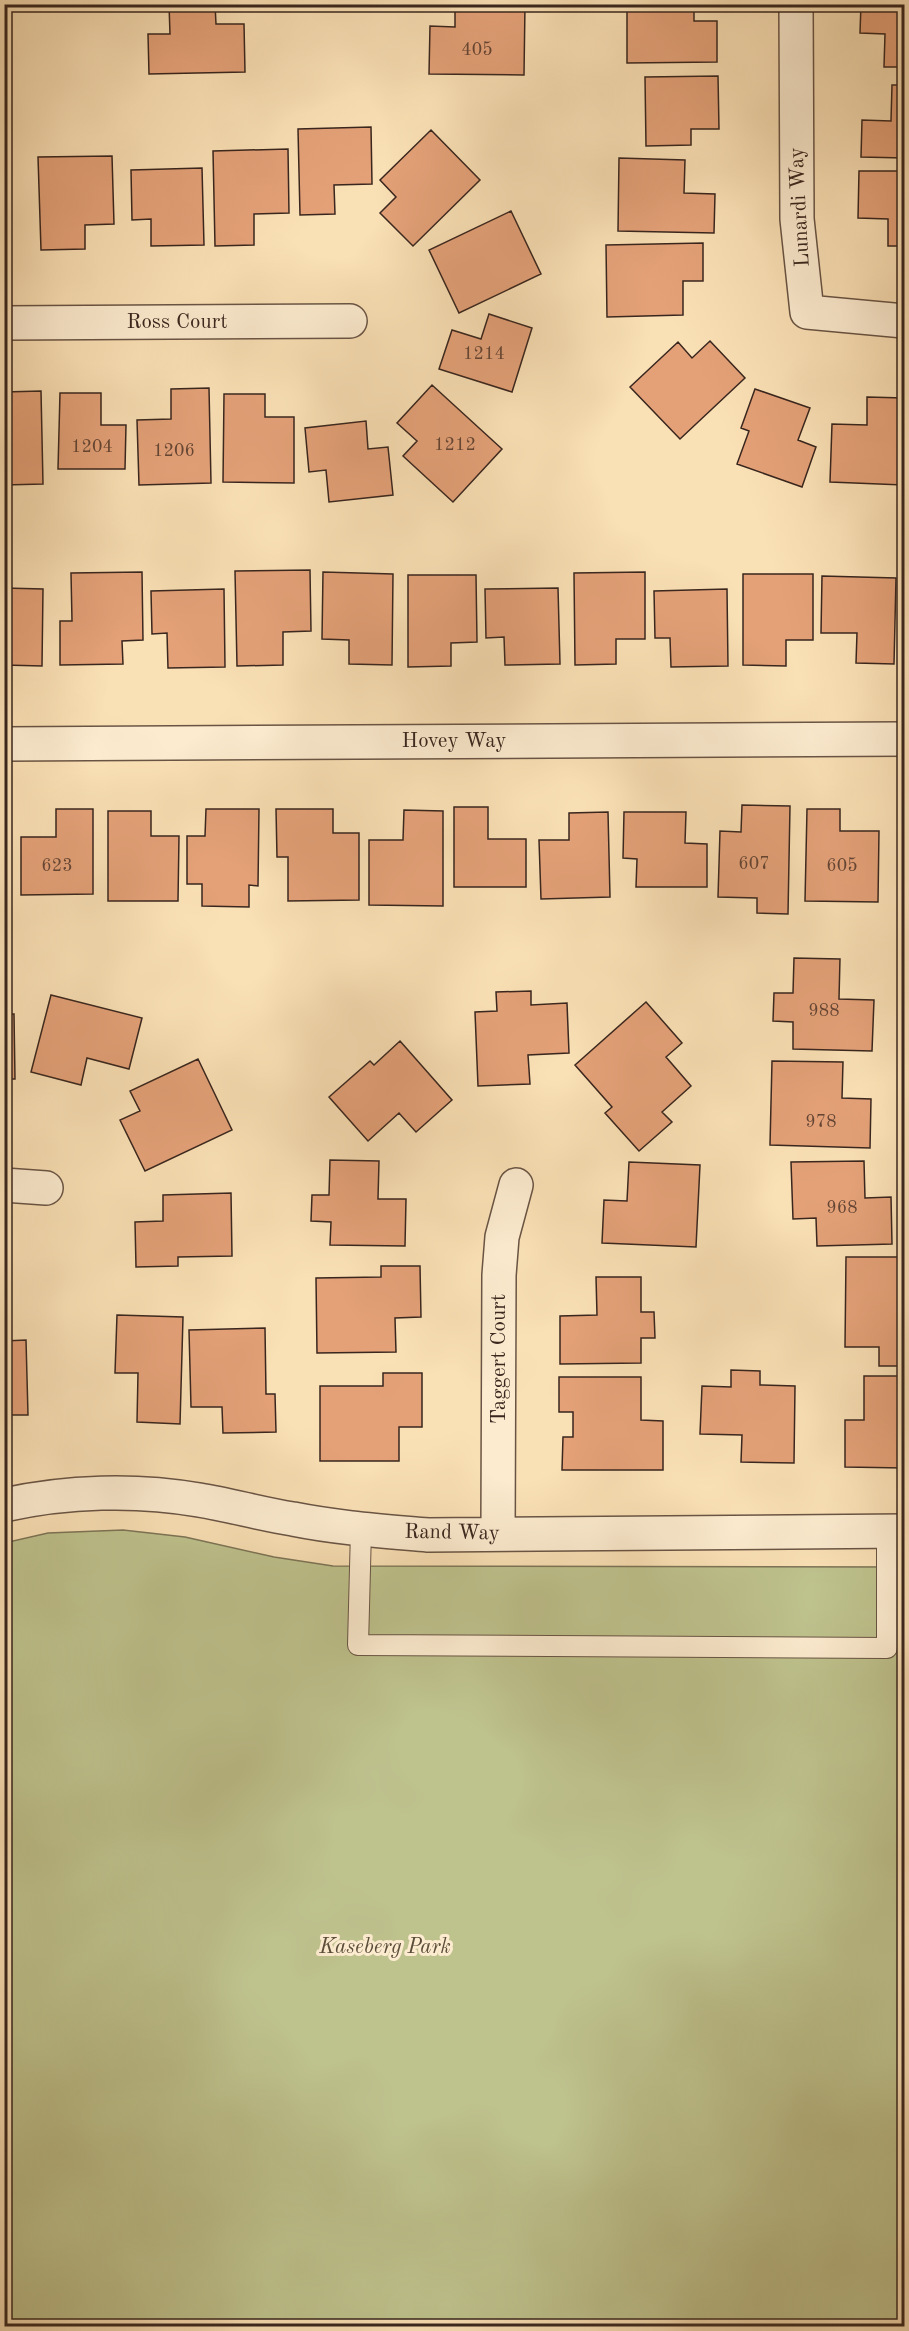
<svg xmlns="http://www.w3.org/2000/svg" width="909" height="2331" font-family="'Old Standard TT',serif">
  <style>
    .green { fill: #bec28d; stroke: #7c7456; stroke-width: 1.5 }
    .building { fill: #e4a178; stroke: #39261e; stroke-width: 1.5 }
    .lines { fill: none; stroke-linecap: round; stroke-linejoin: round }
    .lane-casing { stroke: #695444; stroke-width: 22 }
    .street-casing { stroke: #695444; stroke-width: 36 }
    .lane { stroke: #fcebcf; stroke-width: 20 }
    .street { stroke: #fcebcf; stroke-width: 33 }
    .labels { text-anchor: middle; dominant-baseline: central; stroke-width: 6; stroke-linejoin: round; paint-order: stroke }
    .number-label { font-size: 18px; fill: #644534 }
    .street-label { font-size: 21px; fill: #39261e; stroke: #fcebcf }
    .park-label { font-size: 21px; font-style: italic; fill: #5a4d3a; stroke: #fcebcf }
  </style>
  <rect width="100%" height="100%" fill="#fae0b5"/>
  <filter id="stains"><feTurbulence type="fractalNoise" baseFrequency=".00333" numOctaves="4"/><feColorMatrix values="0 0 0 0 .2 0 0 0 0 .09 0 0 0 0 .02 0 0 0 .5 -.17"/></filter>
  <radialGradient id="worn" r=".72"><stop offset=".6" stop-color="#630" stop-opacity="0"/><stop offset="1" stop-color="#630" stop-opacity=".3"/></radialGradient>
  <path class="green" d="M123,1530L185,1537L274,1557L333,1566L904,1567V2326H5L4,1543L48,1533Z"/>
  <path class="building" d="M169,4H215L216,24H244L245,72L149,74L148,34H170Z
    M455,4L525,5L524,75L429,74L430,26L455,27Z
    M627,4H694V21H717V62L627,63Z
    M861,4H904V67H884L885,34L860,33Z
    M718,76L719,129H691V145L646,146L645,77Z
    M892,85H904V158L861,157L862,120L891,121Z
    M371,127L372,184L334,185L335,214L300,215L298,129Z
    M431,130L480,180L413,246L380,213L396,197L380,180Z
    M288,149L289,213L254,214V245L215,246L213,151Z
    M112,156L114,224L85,225V249L41,250L38,157Z
    M619,158L685,160L684,193L715,194L714,233L618,231Z
    M202,168L204,245L151,246V219L132,220L131,170Z
    M859,171H903L904,246H888V219L858,218Z
    M511,211L541,274L459,313L429,250Z
    M703,243V281H683V315L607,317L606,245Z
    M489,314L532,328L512,392L439,369L452,330L481,339Z
    M710,341L745,378L680,439L630,387L678,342L692,358Z
    M432,385L502,449L453,502L403,456L417,441L397,423Z
    M209,388L211,483L139,485L137,420L171,419V389Z
    M755,389L810,408L798,440L816,447L802,487L737,464L749,431L741,428Z
    M41,391L43,484L4,485V392Z
    M60,393H101V425H126L125,469H58Z
    M224,394H265V417H294V483L223,482Z
    M867,397L904,398L903,485L830,482L832,424L867,425Z
    M366,421L368,449L388,447L393,495L329,502L326,470L309,472L305,428Z
    M310,570L311,631L283,632V665L237,666L235,571Z
    M142,572L143,640L122,641L123,664L60,665V621H72L71,573Z
    M323,572L393,574L392,665L349,664V640L322,639Z
    M645,572V639H616V664L575,665L574,573Z
    M743,574H813V640H786V666L743,665Z
    M408,575H476L477,642L451,643V666L408,667Z
    M822,576L896,578L894,664L856,663L857,633H821Z
    M4,588L43,589L42,666L4,665Z
    M558,588L560,664L505,665L504,637L486,638L485,589Z
    M224,589L225,667L168,668L167,633L152,634L151,591Z
    M727,589L728,666L671,667L670,638H655L654,591Z
    M742,805L790,806L788,914L757,913V898L718,897L720,831L741,832Z
    M454,807H488V839H526V887H454Z
    M56,809H93V894L21,895V837H56Z
    M206,809H259L258,886L249,885V907L202,906V884H187V836H205Z
    M276,809H333V833H359V900L288,901V857H277Z
    M807,809H840V831H879L878,902L805,901Z
    M404,810L443,811V906L369,905V840H403Z
    M108,811H151V836H179L178,901H108Z
    M608,812L610,897L541,899L539,840H569V813Z
    M624,812H686L685,843L707,844V887H636L637,859L623,858Z
    M4,839H9L10,904H4Z
    M794,958L840,959L839,999L874,1000L872,1051L793,1049V1022L773,1021L774,993H793Z
    M531,991V1005L567,1003L569,1053L528,1055L530,1084L478,1086L475,1012L497,1011L496,992Z
    M51,995L142,1018L129,1069L87,1058L81,1085L31,1072Z
    M646,1002L682,1043L666,1057L691,1086L662,1112L672,1122L639,1151L605,1113L612,1107L575,1065Z
    M4,1014H14L15,1079H4Z
    M400,1041L452,1100L416,1132L399,1113L368,1141L329,1097L370,1061L374,1065Z
    M198,1059L232,1130L145,1171L120,1120L140,1111L130,1091Z
    M772,1061L843,1062L842,1098L871,1099L870,1148L770,1145Z
    M330,1160L379,1161L378,1199H406L405,1246L330,1245L331,1222L311,1221L312,1195H329Z
    M864,1161L865,1198L891,1197L892,1244L817,1246L816,1218L793,1219L791,1162Z
    M629,1162L700,1165L696,1247L602,1243L604,1200L627,1201Z
    M231,1193L232,1256L178,1257V1266L136,1267L135,1222L163,1221V1195Z
    M846,1257H904V1366H879V1347H845Z
    M381,1266H420L421,1317L395,1318L396,1352L317,1353L316,1278L381,1277Z
    M596,1277H641V1312H654L655,1338H641V1363L560,1364V1316L597,1315Z
    M117,1315L183,1317L180,1424L137,1422L138,1373H115Z
    M265,1328L266,1394H275L276,1432L223,1433L222,1407H191L189,1330Z
    M26,1340L28,1415H4V1341Z
    M731,1370L760,1371V1385L795,1386L794,1463L741,1462L742,1435L700,1434L702,1386L731,1387Z
    M383,1373H422V1427H399V1461H320V1386H383Z
    M864,1376H904V1468L845,1467V1420H864Z
    M559,1377H641V1420L663,1421V1470H562L563,1437H573V1412H559Z"/>
  <g class="lines">
    <g class="lane-casing">
      <path id="lane" d="M361,1530L358,1645L887,1648V1531"/>
    </g>
    <g class="street-casing">
      <path id="street" d="M796,4L797,219L807,312L904,321
        M4,323L350,321
        M4,744L904,739
        M4,1185L46,1188
        M4,1505C67,1491 136,1489 199,1500C230,1505 261,1514 293,1519C338,1528 383,1531 428,1535L904,1531
        M498,1534L499,1275L502,1237L516,1185"/>
    </g>
    <use href="#lane" class="lane"/>
    <use href="#street" class="street"/>
  </g>
  <g class="labels">
    <g class="number-label">
      <text x="477" y="50">405</text>
      <text x="484" y="354">1214</text>
      <text x="455" y="445">1212</text>
      <text x="92" y="447">1204</text>
      <text x="174" y="451">1206</text>
      <text x="754" y="864">607</text>
      <text x="57" y="866">623</text>
      <text x="842" y="866">605</text>
      <text x="824" y="1011">988</text>
      <text x="821" y="1122">978</text>
      <text x="842" y="1208">968</text>
    </g>
    <g class="street-label">
      <text transform="translate(800 207) rotate(-93)">Lunardi Way</text>
      <text x="177" y="322">Ross Court</text>
      <text x="454" y="741">Hovey Way</text>
      <text transform="translate(499 1359) rotate(-90)">Taggert Court</text>
      <text transform="translate(452 1533) rotate(1)">Rand Way</text>
    </g>
    <g class="park-label">
      <text x="385" y="1947">Kaseberg Park</text>
    </g>
  </g>
  <rect width="909" height="2331" fill="none" stroke="#fae0b5" stroke-width="24"/>
  <rect x="6" y="6" width="897" height="2319" fill="none" stroke="#39261e" stroke-width="3"/>
  <rect x="12" y="12" width="885" height="2307" fill="none" stroke="#39261e" stroke-width="1.5"/>
  <rect width="100%" height="100%" filter="url(#stains)"/>
  <rect width="100%" height="100%" fill="url(#worn)"/>
</svg>
